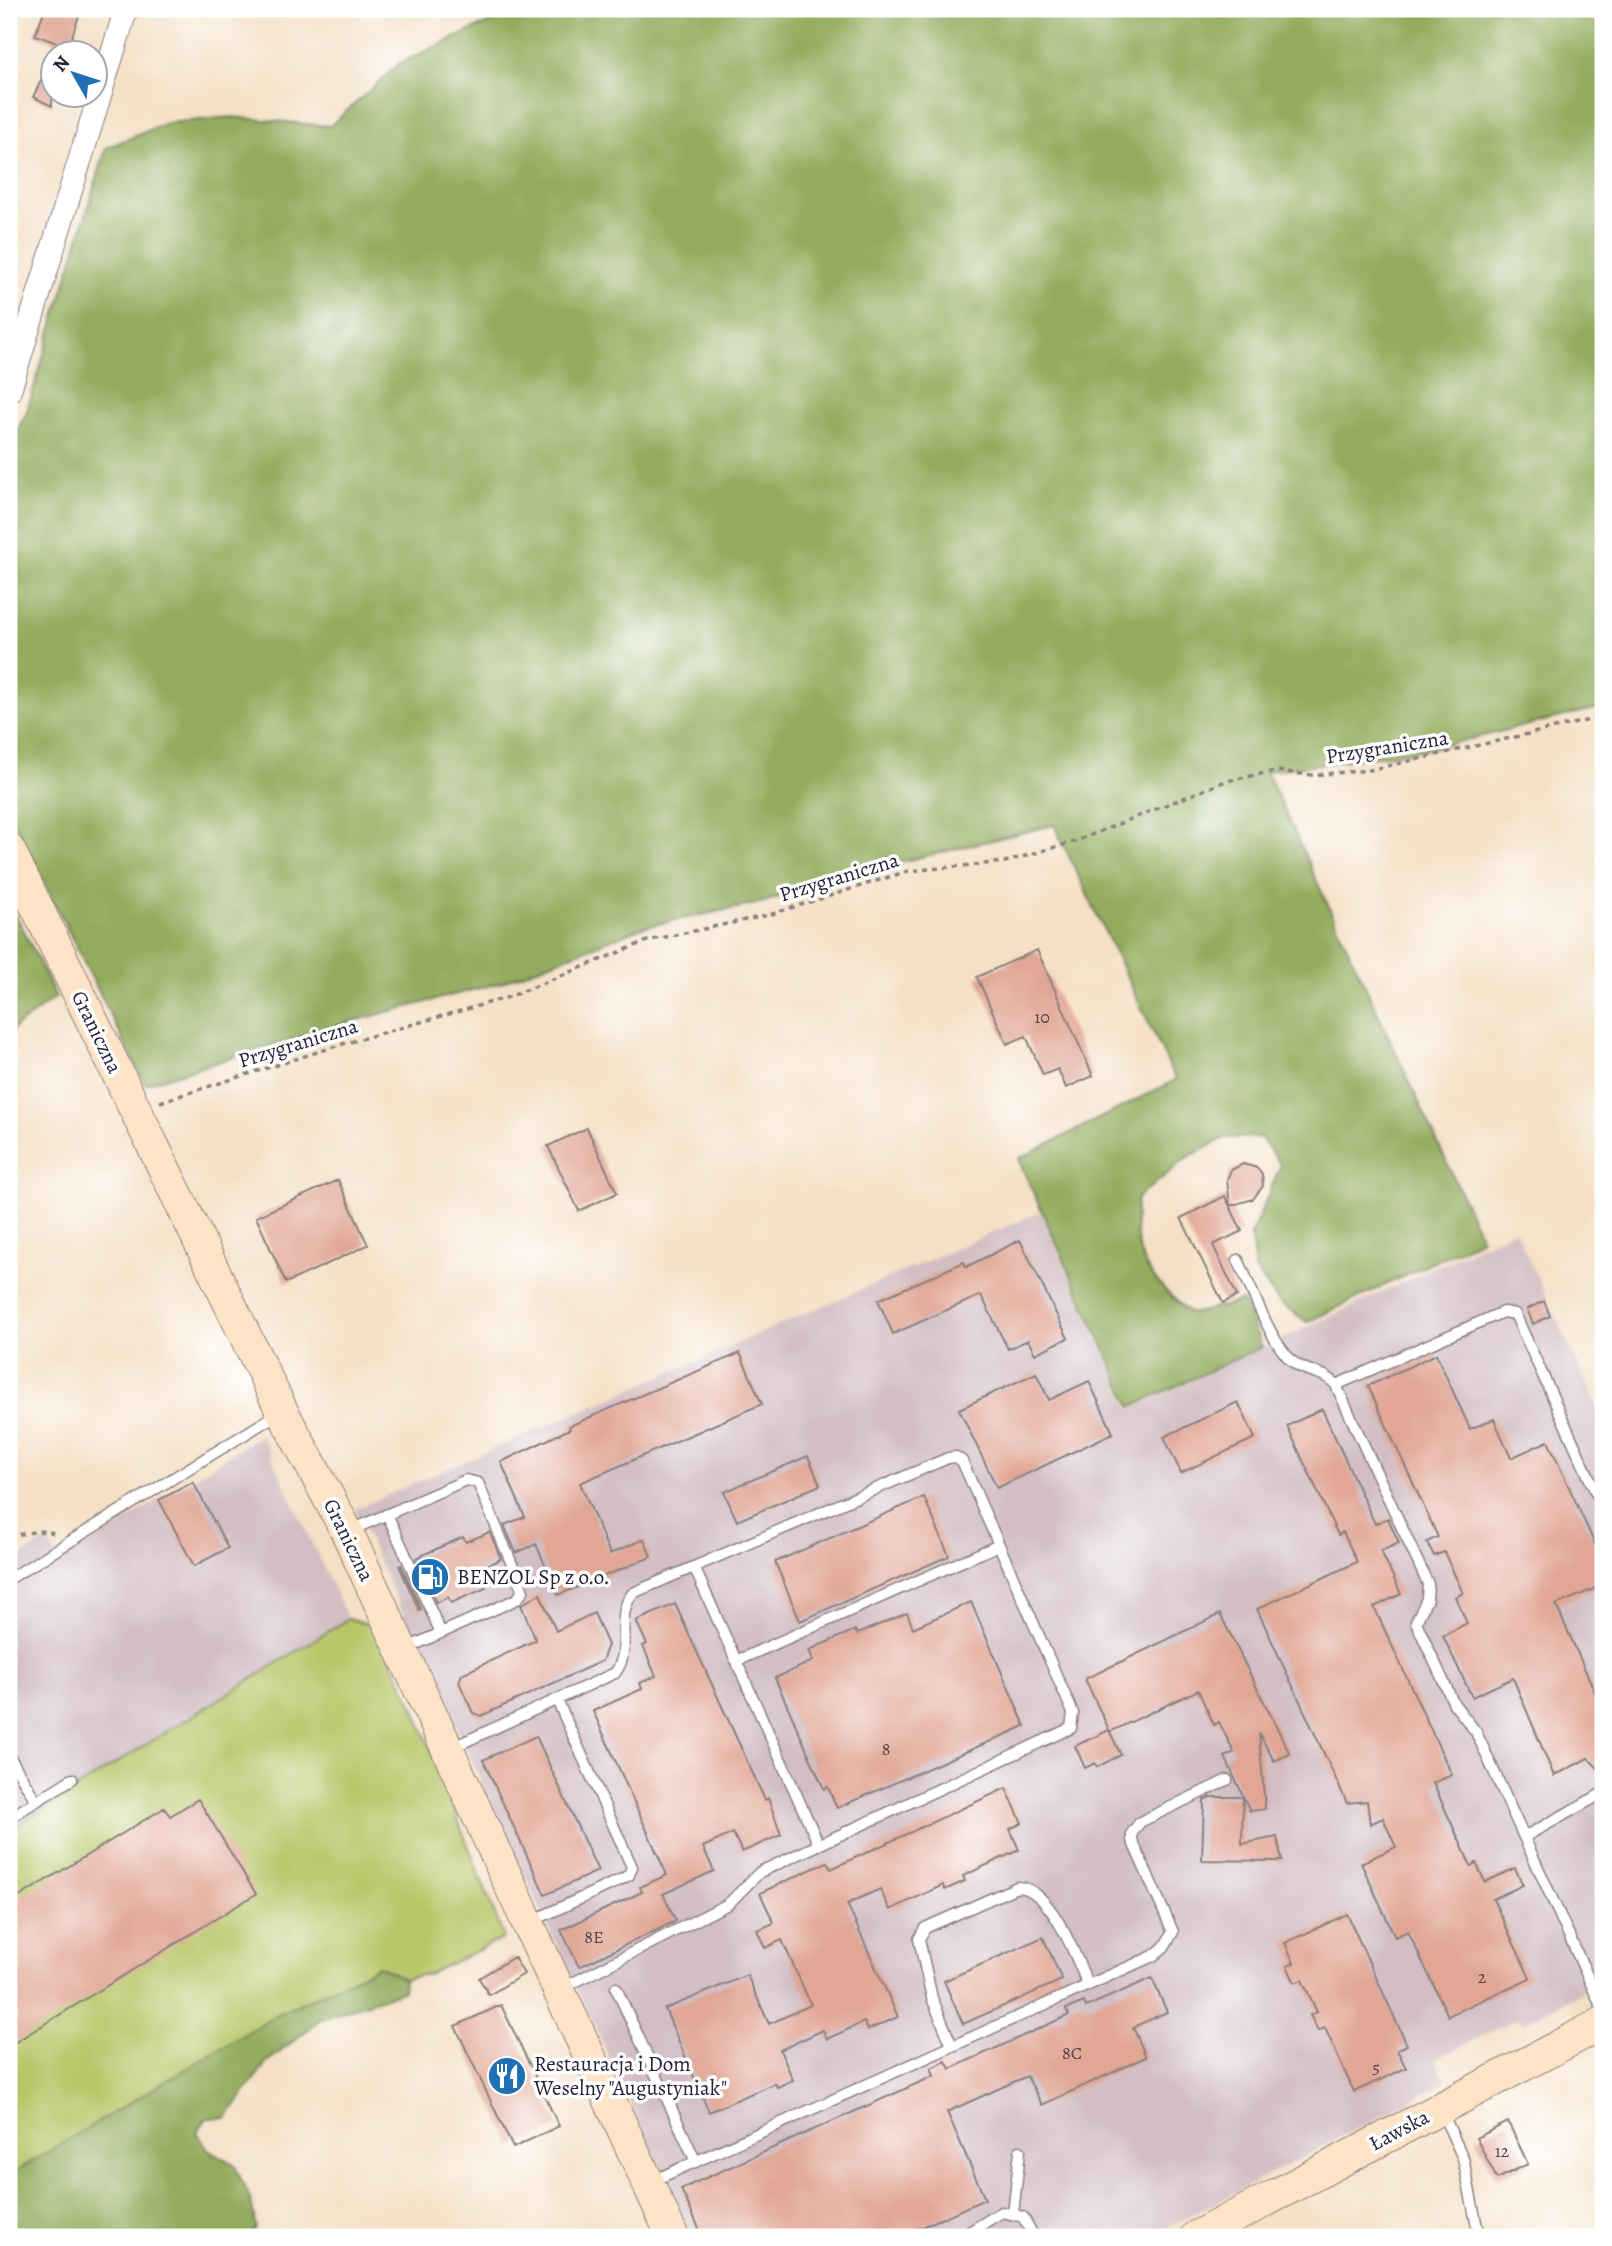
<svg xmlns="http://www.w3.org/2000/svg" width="1612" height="2246" font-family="Alegreya,serif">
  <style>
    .industrial { fill: #d2bec3 }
    .green { fill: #b8c668; stroke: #6d7452; stroke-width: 2 }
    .forest { fill: #92ab5c; stroke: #5a664c; stroke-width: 2 }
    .building { fill: #e1a694 }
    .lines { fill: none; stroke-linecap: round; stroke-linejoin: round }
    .lane-casing { stroke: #8b8180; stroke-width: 13 }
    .street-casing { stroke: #8b8180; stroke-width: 25 }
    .secondary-casing { stroke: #8b8180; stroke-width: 34 }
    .path { stroke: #8b8180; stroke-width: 3.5; stroke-dasharray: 5 5; stroke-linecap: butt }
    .lane { stroke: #fff; stroke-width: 10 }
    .street { stroke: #fff; stroke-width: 23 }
    .secondary { stroke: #fee4c6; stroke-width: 32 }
    .labels { text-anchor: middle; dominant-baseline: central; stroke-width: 7; stroke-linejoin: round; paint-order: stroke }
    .number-label { font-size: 18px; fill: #524351 }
    .street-label { font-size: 21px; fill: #22223b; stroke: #fff }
    .poi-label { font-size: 21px; fill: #22223b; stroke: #fff; text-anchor: start }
  </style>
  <rect width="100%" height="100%" fill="#fff"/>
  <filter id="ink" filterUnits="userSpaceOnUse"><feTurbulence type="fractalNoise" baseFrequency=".0143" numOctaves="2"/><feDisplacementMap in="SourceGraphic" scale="14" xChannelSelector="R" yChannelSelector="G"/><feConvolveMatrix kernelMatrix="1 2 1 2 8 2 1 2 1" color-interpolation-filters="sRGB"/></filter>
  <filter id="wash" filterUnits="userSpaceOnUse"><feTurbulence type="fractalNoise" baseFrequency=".00686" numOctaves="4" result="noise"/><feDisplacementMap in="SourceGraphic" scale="28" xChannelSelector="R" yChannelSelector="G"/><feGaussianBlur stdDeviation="1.57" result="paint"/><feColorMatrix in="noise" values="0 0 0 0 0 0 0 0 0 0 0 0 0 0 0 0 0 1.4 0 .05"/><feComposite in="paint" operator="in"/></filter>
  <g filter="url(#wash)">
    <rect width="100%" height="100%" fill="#f4e0c5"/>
    <path class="industrial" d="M1040,1212L1130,1410L1515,1230L1603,1418V1981L1523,2024L1519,2018L1435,2059L1446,2082L1150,2237H692L355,1509Z
      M261,1435L348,1619L9,1831V1564L47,1540L60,1562Z"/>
    <path class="green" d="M348,1619L375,1626L414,1707L504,1938L431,1973L404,1979L378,1966L9,2175V1830Z"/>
    <path class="forest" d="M518,9H1603V707L1424,750L1266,771L1482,1239L1307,1322L1279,1302L1255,1269L1251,1235L1281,1165L1260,1137L1224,1138L1188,1157L1137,1198C1130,1257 1148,1277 1191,1314L1243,1301L1262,1347L1131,1407L1018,1159L1176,1080L1054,825L876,868L760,903L643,927L499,983L342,1024L145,1084L9,812V446L26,414L106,148L166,123L233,117L330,126L400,63Z
      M9,900L56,997L9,1032Z
      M379,1966L404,1979L403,1991L321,2019L266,2063L226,2118H207L197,2132L208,2150L234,2164L251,2201L256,2228L251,2237H175L165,2233L150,2237H9V2175L278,2014Z"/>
    <g id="blocks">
      <path class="building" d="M45,9H66L80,13L68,47L35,35Z
        M52,58V106L33,97Z
        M1037,950L1093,1076L1066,1088L1058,1069L1043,1075L1026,1036L1007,1044L977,977Z
        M587,1128L617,1193L579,1211L548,1146Z
        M1243,1164L1257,1168L1262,1174L1263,1186L1253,1199L1230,1206L1227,1179L1231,1170Z
        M338,1180L368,1245L286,1283L256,1217Z
        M1225,1196L1242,1231L1213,1245L1237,1296L1223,1303L1181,1218Z
        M1020,1240L1068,1338L1035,1354L1028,1340L1008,1349L981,1295L893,1334L878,1300L964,1262L966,1267Z
        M1544,1301L1550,1316L1533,1324L1527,1309Z
        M740,1353L762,1404L580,1483L610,1554L644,1539L651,1557L558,1595L536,1544L516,1553L504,1525L525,1517L501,1462L570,1429L569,1426Z
        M1436,1354L1470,1429L1494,1419L1511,1458L1548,1441L1603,1562V1585L1556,1605L1603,1710V1773L1588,1758L1554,1776L1513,1678L1472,1697L1443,1636L1467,1623L1455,1597L1463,1593L1444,1552L1434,1556L1427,1542L1438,1537L1368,1386Z
        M1036,1373L1049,1400L1089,1381L1113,1433L997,1488L959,1409Z
        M1238,1402L1255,1438L1181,1473L1164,1437Z
        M1322,1409L1375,1524L1388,1518L1399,1543L1381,1551L1401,1594L1374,1607L1452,1775L1433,1783L1471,1866L1476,1863L1485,1882L1515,1868L1523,1885L1493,1899L1530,1978L1448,2016L1408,1931L1395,1937L1361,1863L1396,1847L1383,1818L1370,1824L1367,1801L1347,1803L1257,1609L1357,1562L1343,1532L1338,1535L1287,1426Z
        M808,1456L820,1485L737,1521L724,1492Z
        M193,1482L228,1548L194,1566L159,1500Z
        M924,1497L949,1556L800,1621L775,1562Z
        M490,1532L501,1559L478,1569L486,1588L451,1603L448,1597L436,1603L416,1558L463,1537L466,1542Z
        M401,1565L421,1609L419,1610L399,1566Z
        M540,1594L556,1631L594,1613L608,1645L602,1661L481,1716L473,1713L459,1682L462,1674L536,1640L521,1605Z
        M971,1602L1025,1726L837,1808L828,1787L824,1789L775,1678L813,1661L809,1650L855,1630L857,1634L907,1613L913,1628Z
        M675,1604L765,1800L768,1798L781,1835L742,1852L733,1833L703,1847L714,1871L663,1894L676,1921L579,1967L561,1930L642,1892L640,1887L667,1875L593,1711L642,1689L640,1683L656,1676L643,1646L647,1644L636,1621Z
        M1220,1614L1290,1754L1274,1761L1259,1733L1265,1809L1250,1811L1225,1757L1234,1752L1219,1722L1214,1725L1198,1690L1110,1732L1085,1679Z
        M1109,1730L1121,1755L1097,1767L1095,1763L1085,1768L1075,1746Z
        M536,1736L598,1871L545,1895L483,1760Z
        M1006,1788L1022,1823L1010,1829L1019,1850L963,1876L965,1881L945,1890L943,1885L890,1910L880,1889L847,1904L898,2017L868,2030L864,2022L827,2039L823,2030L780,2050L793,2080L777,2087L775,2083L709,2112L665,2009L747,1975L769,2024L811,2005L782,1940L765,1948L757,1930L774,1923L760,1893L827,1862L831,1869Z
        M1210,1797H1243L1242,1844L1277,1837L1282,1861L1202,1860L1204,1800Z
        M198,1799L256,1894L9,2046V1903L164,1808L170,1816Z
        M1347,1914L1407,2045L1397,2050L1406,2068L1354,2092L1325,2028L1318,2031L1310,2015L1317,2012L1302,1980L1295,1983L1287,1966L1294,1963L1285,1943Z
        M1043,1937L1062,1980L963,2024L944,1981Z
        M514,1957L524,1974L489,1995L479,1978Z
        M1152,1978L1167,2012L1133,2027L1146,2057L1042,2105L1027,2076L947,2112L985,2199L900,2237H703L681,2189L934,2076L931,2068L946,2061L950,2069L1069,2015L1066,2009L1084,2002L1086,2007Z
        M501,2005L559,2126L513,2148L455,2026Z
        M1508,2122L1528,2164L1497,2179L1476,2138Z"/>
    </g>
  </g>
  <g filter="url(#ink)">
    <use href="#blocks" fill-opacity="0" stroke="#8b8180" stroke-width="2"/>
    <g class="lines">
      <g class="lane-casing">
        <path id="lane" d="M1238,1260C1253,1290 1269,1341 1293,1362C1307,1374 1324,1370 1336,1385L1428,1584L1427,1599L1416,1622L1454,1704L1476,1732L1603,2010
          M1336,1385L1503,1312L1515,1314L1603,1508
          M387,1514L441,1633
          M349,1531L466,1480L478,1483L523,1591L517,1599L405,1649
          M694,1567L819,1845
          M9,1579L281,1412
          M736,1661L999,1545
          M451,1748L615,1673C634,1648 613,1617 633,1593L948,1458L956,1457L962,1461L1073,1713L1071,1728L760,1872L728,1904L561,1989
          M9,1756L36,1801
          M9,1818L72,1779
          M1526,1836L1603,1793
          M530,1922L620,1880L629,1875L632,1867L557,1700
          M616,1988L696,2162
          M952,2046L932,1998L919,1939L925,1928L1017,1887C1050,1886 1077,1959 1088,1985
          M1441,2110L1463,2158L1479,2237
          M650,2182L1153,1956L1164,1947L1173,1932L1132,1840V1833L1140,1822L1227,1780
          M1013,2214L1020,2151
          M961,2237L1002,2212L1023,2217L1034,2237"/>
      </g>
      <g class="street-casing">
        <path id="street" d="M9,392L126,9"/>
      </g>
      <g class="secondary-casing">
        <path id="secondary" d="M9,850L282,1411L347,1532L673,2237
          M1196,2237L1603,2023"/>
      </g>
      <path class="path" d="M160,1102L343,1044L506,998L647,941L769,915L908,871L1005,862L1076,841L1226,781L1276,771L1312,775L1370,770L1603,717
        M9,1536L40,1531L55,1533"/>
      <use href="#lane" class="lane"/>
      <use href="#street" class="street"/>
      <use href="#secondary" class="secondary"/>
    </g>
  </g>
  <defs>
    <g id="fuel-disc" transform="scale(2.0125)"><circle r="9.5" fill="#1f6fb2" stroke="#fff"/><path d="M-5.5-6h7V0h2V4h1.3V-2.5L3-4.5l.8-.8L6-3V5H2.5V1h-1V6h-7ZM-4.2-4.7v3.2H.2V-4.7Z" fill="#fff"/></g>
    <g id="restaurant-disc" transform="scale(2.0125)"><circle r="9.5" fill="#1f6fb2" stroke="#fff"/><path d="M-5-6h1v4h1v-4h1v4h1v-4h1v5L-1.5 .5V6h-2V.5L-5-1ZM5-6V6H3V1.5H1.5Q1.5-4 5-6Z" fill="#fff"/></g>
  </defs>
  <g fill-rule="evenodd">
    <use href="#fuel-disc" x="430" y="1577"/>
    <use href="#restaurant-disc" x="507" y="2076"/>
  </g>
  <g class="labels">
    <g class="number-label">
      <text x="1042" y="1017">10</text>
      <text x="886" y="1749">8</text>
      <text x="594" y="1937">8E</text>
      <text x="1482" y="1977">2</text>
      <text x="1072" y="2053">8C</text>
      <text x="1376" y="2067">5</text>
      <text x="1502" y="2151">12</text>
    </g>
    <g class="street-label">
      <text transform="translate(1387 747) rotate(-9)">Przygraniczna</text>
      <text transform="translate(839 877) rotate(-17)">Przygraniczna</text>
      <text transform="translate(97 1032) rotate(64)">Graniczna</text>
      <text transform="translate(298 1043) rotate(-17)">Przygraniczna</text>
      <text transform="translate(349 1540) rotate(64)">Graniczna</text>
      <text transform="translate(1399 2130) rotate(-28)">Ławska</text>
    </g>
    <g class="poi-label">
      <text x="457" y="1577">BENZOL Sp z o.o.</text>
      <text x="534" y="2064">Restauracja i Dom<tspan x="534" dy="24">Weselny "Augustyniak"</tspan></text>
    </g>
  </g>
  <rect width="1612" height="2246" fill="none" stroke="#fff" stroke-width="35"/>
  <g transform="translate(74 74) rotate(309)"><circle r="33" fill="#ffffff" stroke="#a7a7b1" stroke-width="2"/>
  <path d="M0-5L12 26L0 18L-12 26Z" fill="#1f6fb2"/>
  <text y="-10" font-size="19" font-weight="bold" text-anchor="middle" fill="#22223b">N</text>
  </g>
</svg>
